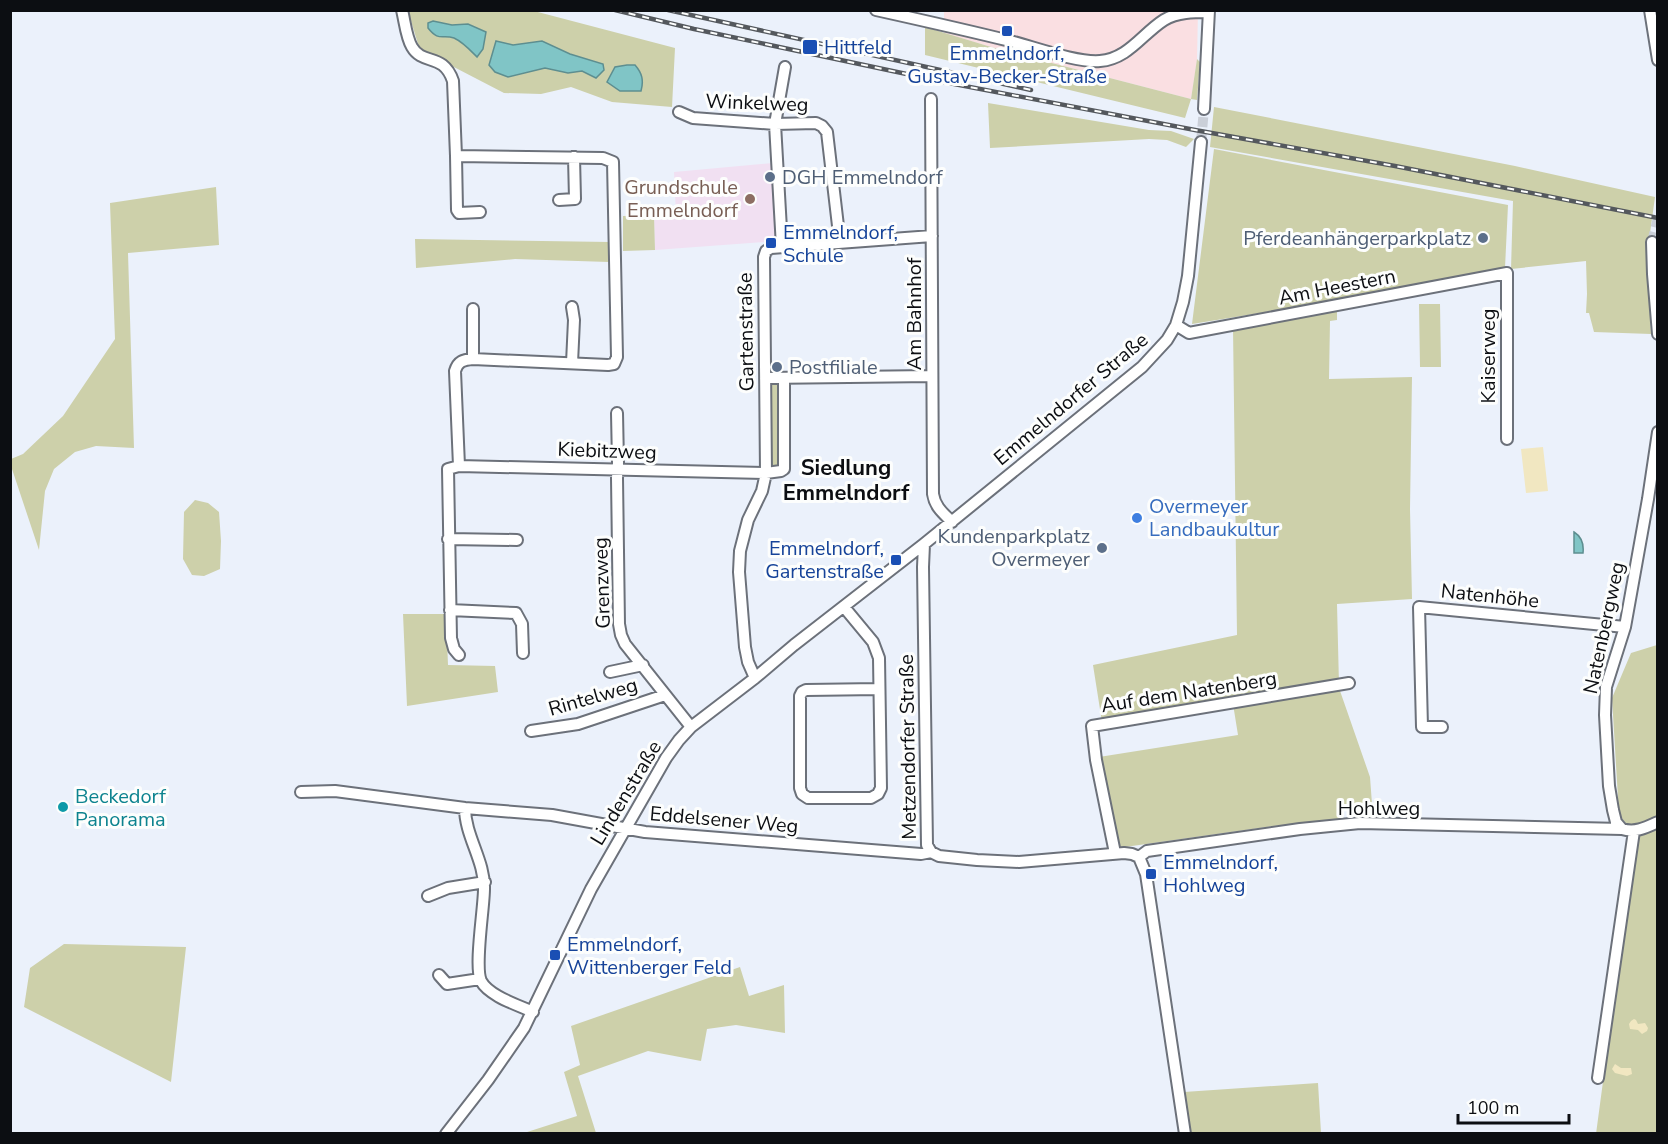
<svg xmlns="http://www.w3.org/2000/svg" width="1668" height="1144" font-family="'Nunito Sans',sans-serif">
  <style>
    .commercial { fill: #fadfe2 }
    .education { fill: #f1e0f2 }
    .green { fill: #cdd0aa }
    .sand { fill: #f1e7c1 }
    .water { fill: #80c5c6; stroke: #5d8e90; stroke-width: 1.5 }
    .lines { fill: none; stroke-linecap: round; stroke-linejoin: round }
    .minor-tunnel { stroke: #cacfd8; stroke-width: 10; stroke-dasharray: 10 5; stroke-linecap: butt }
    .minor-casing { stroke: #6c717a; stroke-width: 14 }
    .minor { stroke: #fff; stroke-width: 10 }
    .rail-casing { stroke: #54585d; stroke-width: 4.5 }
    .rail { stroke: #fdfefd; stroke-width: 2; stroke-dasharray: 7; stroke-linecap: butt }
    .transit-dot { fill: #1a4fb4; stroke: #fdfefd; stroke-width: 2 }
    .service-dot { fill: #5c6f8a; stroke: #fdfefd; stroke-width: 2 }
    .education-dot { fill: #8d6e63; stroke: #fdfefd; stroke-width: 2 }
    .shop-dot { fill: #3f7fe0; stroke: #fdfefd; stroke-width: 2 }
    .culture-dot { fill: #0f9aa8; stroke: #fdfefd; stroke-width: 2 }
    .labels { text-anchor: middle; dominant-baseline: central; stroke-width: 6; stroke-linejoin: round; paint-order: stroke }
    .transit-label { font-size: 20px; fill: #164399; stroke: #fdfefd; text-anchor: start }
    .street-label { font-size: 20px; fill: #0c0e12; stroke: #fdfefd }
    .service-label { font-size: 20px; fill: #4e5e75; stroke: #fdfefd; text-anchor: start }
    .education-label { font-size: 20px; fill: #785e54; stroke: #fdfefd; text-anchor: end }
    .shop-label { font-size: 20px; fill: #366cbe; stroke: #fdfefd; text-anchor: start }
    .culture-label { font-size: 20px; fill: #0d838f; stroke: #fdfefd; text-anchor: start }
    .quarter-label { font-size: 22px; font-weight: bold; fill: #0c0e12; stroke: #fdfefd }
  </style>
  <rect width="100%" height="100%" fill="#ebf1fb"/>
  <path class="commercial" d="M944,11H1198L1197,60L1191,99L1001,50L944,33Z"/>
  <path class="education" d="M773,163L778,241L655,250L654,215L676,214L674,172Z"/>
  <path class="green" d="M408,11H534L675,48L672,107L612,102L571,87L541,94L504,93L423,51L418,44Z
    M925,27L1001,50L1191,99L1197,59L1200,62L1197,100L1191,99L1185,118L925,55Z
    M988,103L1149,130L1171,131L1194,139L1186,147L1167,140L1149,139L990,148Z
    M1214,107L1515,166L1655,197L1647,255L1651,334L1594,332L1589,313H1586L1587,294L1586,261L1511,269L1513,201L1210,147Z
    M1214,149L1508,205L1505,268L1260,313L1192,324Z
    M216,187L219,245L128,253L134,448L96,446L75,452L54,469L45,491L39,550L11,466V459L23,454L63,416L115,339L110,203Z
    M654,215L655,250L623,251V216Z
    M415,239L610,242L609,262L515,259L416,268Z
    M1419,304H1440L1441,367H1420Z
    M1337,308V320L1330,321L1329,379L1412,377L1410,509L1412,599L1337,604L1339,685L1237,696L1102,722L1093,665L1237,635L1233,328Z
    M771,382H780V466H771Z
    M195,500L208,503L219,512L221,541L220,569L204,576L192,575L183,559L184,512Z
    M403,614H446L448,665L495,666L498,692L407,706Z
    M1657,645V1133L1596,1134L1636,835L1619,815L1612,698L1631,653Z
    M1339,688L1370,777L1372,804L1346,805L1341,820L1274,826L1125,847H1119L1114,841L1099,757L1238,735L1233,704Z
    M64,944L186,947L171,1082L24,1007L30,968Z
    M740,967L749,996L784,985L785,1033L736,1025L707,1029L701,1061L648,1051L578,1076L596,1133H524L577,1116L564,1072L580,1065L571,1026Z
    M1318,1083L1321,1133H1189L1184,1092Z"/>
  <path class="sand" d="M1543,447L1548,491L1526,493L1521,449Z
    M1634,1019L1636,1020L1638,1024L1645,1023L1648,1028L1647,1031L1642,1034L1638,1030L1630,1029L1629,1024L1631,1021Z
    M1615,1064L1621,1068H1631L1632,1074L1627,1076L1615,1073L1612,1069Z"/>
  <path class="water" d="M433,21L452,25L468,24L486,32L483,49L477,57C471,51 463,42 454,38C442,34 439,42 428,28V23Z
    M496,41L513,45L542,41L570,54L603,64L604,70L596,78L582,71L568,73L545,68L508,77L495,72L489,65Z
    M627,65H635C642,73 644,80 641,91H620L607,82L615,67Z
    M1574,532C1582,537 1584,544 1583,553H1574Z"/>
  <g class="lines">
    <path class="minor-tunnel" d="M1201,142L1204,109
      M1652,242L1658,218"/>
    <g class="minor-casing">
      <path id="minor" d="M402,10C405,22 406,37 412,47C423,66 443,52 453,81L456,156L603,158L613,162L617,357L614,364L608,365L473,359C463,360 458,361 455,371L459,466
        M876,10C921,20 966,30 1010,41C1034,47 1077,63 1100,61C1128,59 1142,34 1164,20C1177,12 1194,12 1209,12
        M1650,10L1658,60
        M931,99L933,494C935,507 943,513 952,522
        M1204,109L1209,10
        M679,112L693,118L775,124L816,123L822,126L827,132L840,243
        M456,156L457,210L459,213L480,212
        M559,200L575,199L574,157
        M1652,242L1653,274L1658,334
        M782,247L775,124L785,67
        M572,307L574,320L572,363
        M1176,325L1189,333L1507,273V439
        M473,359V309
        M765,378L932,376
        M617,413L618,463L617,478L619,624L621,635L625,644L691,727
        M448,539L517,540
        M924,544L923,567L927,845L931,852L939,856L977,860L1019,862L1124,853L1132,854L1139,857L1146,874L1185,1134
        M844,607L873,642L879,658L881,788L878,794L871,798H808L802,794L800,788V696L802,692L806,690L879,689
        M450,610L516,613L522,624L523,653
        M459,655L454,649L451,638L448,469L459,466C561,468 663,471 766,473L781,471L784,469V378
        M610,672L643,665
        M755,678L748,662L745,647L739,572L740,551L748,520L762,491L766,473L764,257L766,251L771,248L932,236
        M1442,727H1422L1419,607L1625,627
        M531,731L578,724L665,695
        M301,792L335,791L465,808L552,815L645,832L921,854L931,852
        M465,808C465,836 485,861 484,889C484,908 474,967 481,981C489,996 518,1005 533,1012
        M1622,829L1616,822L1613,810L1609,786L1605,715L1606,687L1625,627L1648,499L1658,432
        M1115,853L1096,760L1092,726L1349,683
        M1139,857L1147,851L1300,829L1360,823L1622,829C1635,833 1645,828 1658,822
        M428,896L448,888L485,882
        M439,975L447,984L480,979
        M1598,1078L1634,831
        M446,1134L488,1080L524,1028L591,889L666,758L679,740L691,727L755,678L794,645L924,544L1142,367L1167,340L1176,325L1183,302L1188,276L1201,142"/>
    </g>
    <use href="#minor" class="minor"/>
    <g class="rail-casing">
      <path id="rail" d="M615,10L694,29L949,83L1195,130L1395,166L1658,218
        M668,10L1031,90"/>
    </g>
    <use href="#rail" class="rail"/>
  </g>
  <g class="transit-dot">
    <rect x="1001" y="25" width="12" height="12" rx="3"/>
    <rect x="802" y="39" width="16" height="16" rx="3"/>
    <rect x="765" y="237" width="12" height="12" rx="3"/>
    <rect x="890" y="554" width="12" height="12" rx="3"/>
    <rect x="1145" y="868" width="12" height="12" rx="3"/>
    <rect x="549" y="949" width="12" height="12" rx="3"/>
  </g>
  <g class="service-dot">
    <circle cx="770" cy="177" r="6"/>
    <circle cx="1483" cy="238" r="6"/>
    <circle cx="777" cy="367" r="6"/>
    <circle cx="1102" cy="548" r="6"/>
  </g>
  <circle class="education-dot" cx="750" cy="199" r="6"/>
  <circle class="shop-dot" cx="1137" cy="518" r="6"/>
  <circle class="culture-dot" cx="63" cy="807" r="6"/>
  <g class="labels">
    <g class="transit-label">
      <text x="824" y="47">Hittfeld</text>
      <text x="1007" y="53" text-anchor="middle">Emmelndorf,<tspan x="1007" dy="23">Gustav-Becker-Straße</tspan></text>
      <text x="783" y="232">Emmelndorf,<tspan x="783" dy="23">Schule</tspan></text>
      <text x="884" y="548" text-anchor="end">Emmelndorf,<tspan x="884" dy="23">Gartenstraße</tspan></text>
      <text x="1163" y="862">Emmelndorf,<tspan x="1163" dy="23">Hohlweg</tspan></text>
      <text x="567" y="944">Emmelndorf,<tspan x="567" dy="23">Wittenberger Feld</tspan></text>
    </g>
    <g class="street-label">
      <text transform="translate(757 103) rotate(2)">Winkelweg</text>
      <text transform="translate(1337 287) rotate(-11)">Am Heestern</text>
      <text transform="translate(914 314) rotate(-90)">Am Bahnhof</text>
      <text transform="translate(746 332) rotate(-91)">Gartenstraße</text>
      <text transform="translate(1488 356) rotate(-90)">Kaiserweg</text>
      <text transform="translate(1071 399) rotate(-40)">Emmelndorfer Straße</text>
      <text transform="translate(607 451) rotate(2)">Kiebitzweg</text>
      <text transform="translate(602 583) rotate(-92)">Grenzweg</text>
      <text transform="translate(1490 596) rotate(6)">Natenhöhe</text>
      <text transform="translate(1604 628) rotate(-78)">Natenbergweg</text>
      <text transform="translate(1189 692) rotate(-9)">Auf dem Natenberg</text>
      <text transform="translate(593 697) rotate(-16)">Rintelweg</text>
      <text transform="translate(908 747) rotate(-91)">Metzendorfer Straße</text>
      <text transform="translate(626 793) rotate(-59)">Lindenstraße</text>
      <text x="1379" y="808">Hohlweg</text>
      <text transform="translate(724 820) rotate(5)">Eddelsener Weg</text>
    </g>
    <g class="service-label">
      <text x="782" y="177">DGH Emmelndorf</text>
      <text x="1471" y="238" text-anchor="end">Pferdeanhängerparkplatz</text>
      <text x="789" y="367">Postfiliale</text>
      <text x="1090" y="536" text-anchor="end">Kundenparkplatz<tspan x="1090" dy="23">Overmeyer</tspan></text>
    </g>
    <g class="education-label">
      <text x="738" y="187">Grundschule<tspan x="738" dy="23">Emmelndorf</tspan></text>
    </g>
    <g class="shop-label">
      <text x="1149" y="506">Overmeyer<tspan x="1149" dy="23">Landbaukultur</tspan></text>
    </g>
    <g class="culture-label">
      <text x="75" y="796">Beckedorf<tspan x="75" dy="23">Panorama</tspan></text>
    </g>
    <g class="quarter-label">
      <text x="846" y="468">Siedlung<tspan x="846" dy="25">Emmelndorf</tspan></text>
    </g>
  </g>
  <rect width="1668" height="1144" fill="none" stroke="#0c0e12" stroke-width="24"/>
  <path d="M1458 1114v9h111v-9" fill="none" stroke="#0c0e12" stroke-width="3"/>
  <text x="1467" y="1114" font-size="18" fill="#0c0e12" stroke="#fdfefd" stroke-width="4.5" paint-order="stroke">100 m</text>
</svg>
